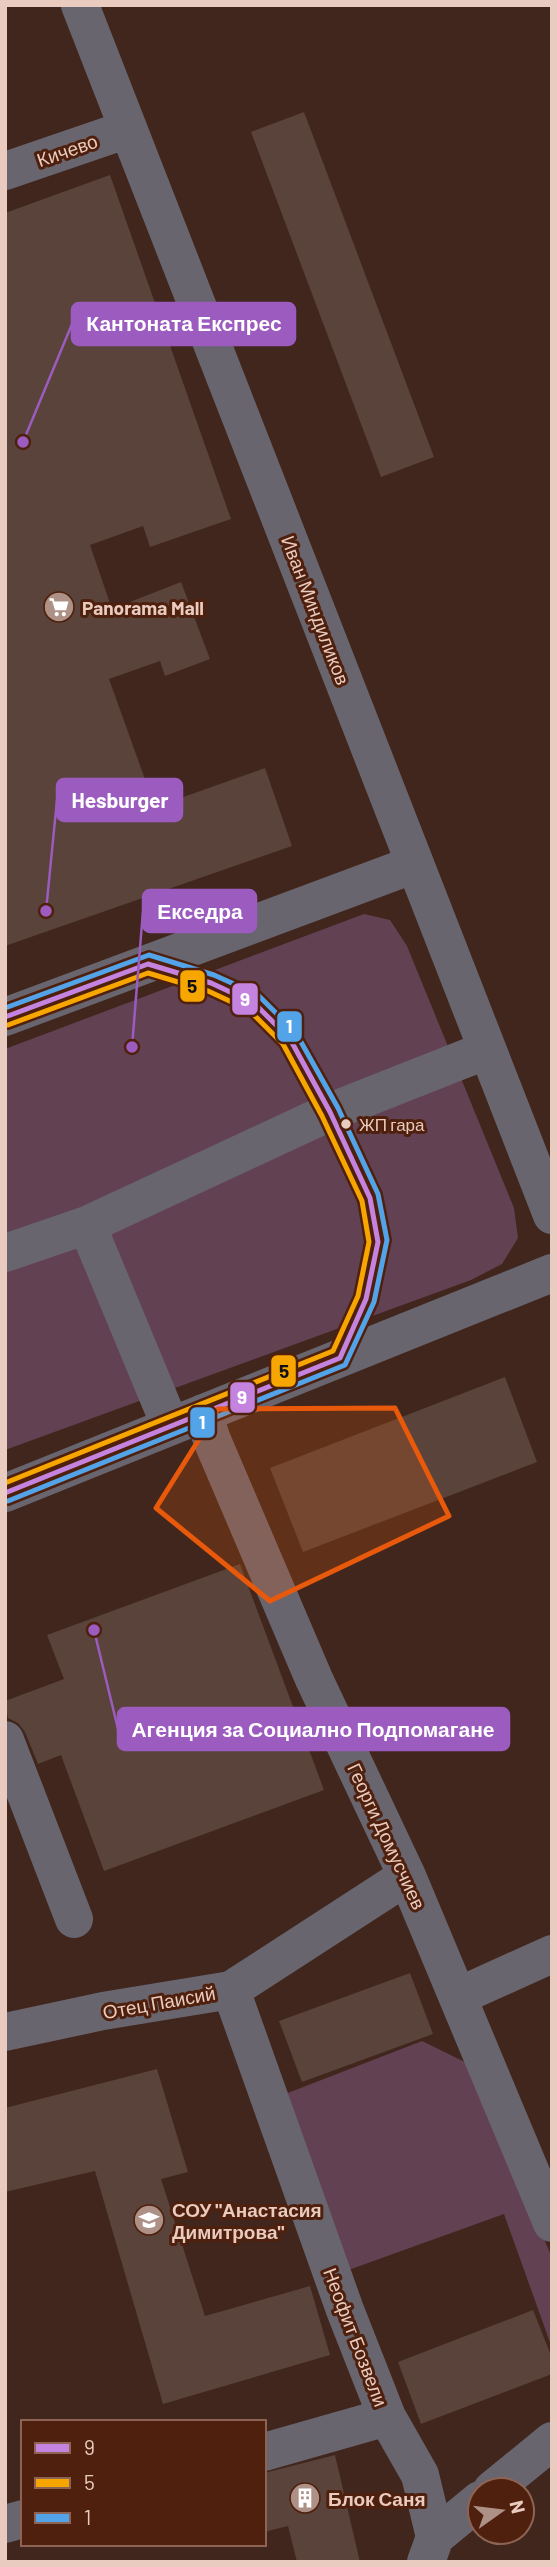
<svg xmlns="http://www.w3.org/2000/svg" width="557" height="2567" font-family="Barlow,sans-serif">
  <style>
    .green { fill: #624152 }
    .building { fill: #59433a }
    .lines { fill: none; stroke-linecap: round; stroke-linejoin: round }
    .minor { stroke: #69656f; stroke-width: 38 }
    .bus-1-casing { stroke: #4f200d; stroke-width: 10 }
    .bus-2-casing { stroke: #4f200d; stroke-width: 10 }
    .bus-3-casing { stroke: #4f200d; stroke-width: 10 }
    .bus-1 { stroke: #c483df; stroke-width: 5 }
    .bus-2 { stroke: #f7a600; stroke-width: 5 }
    .bus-3 { stroke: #53a3e8; stroke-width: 5 }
    .marked { fill: #e8590c; fill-opacity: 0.2; stroke: #e8590c; stroke-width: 5; stroke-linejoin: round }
    .bus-dot { fill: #e9cbbf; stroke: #4f200d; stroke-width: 2.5 }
    .labels { text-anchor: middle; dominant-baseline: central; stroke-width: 6; stroke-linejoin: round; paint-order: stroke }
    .bus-label { font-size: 17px; fill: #e9cbbf; stroke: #4f200d; text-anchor: start }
    .street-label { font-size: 19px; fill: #e9cbbf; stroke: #4f200d }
    .poi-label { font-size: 19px; font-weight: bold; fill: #e9cbbf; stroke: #4f200d; text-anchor: start }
    .leader { fill: none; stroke: #9c5cbf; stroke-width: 2.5 }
    .callout-dot { fill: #9c5cbf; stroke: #4f200d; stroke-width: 2.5 }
    .callout { fill: #9c5cbf; stroke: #9c5cbf; stroke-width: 2.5 }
    .callout-label { font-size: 21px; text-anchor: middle; font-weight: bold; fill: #fff }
    .line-badge { stroke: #4f200d; stroke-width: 2.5 }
    .badge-label { font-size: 19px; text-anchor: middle; font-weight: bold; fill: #fff }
    .pale-badge-label { font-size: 19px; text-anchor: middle; font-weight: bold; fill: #111 }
  </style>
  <rect width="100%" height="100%" fill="#40261c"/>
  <path class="green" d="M364,914L390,920L407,946L514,1208L518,1238L502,1264L471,1280L5,1450V1049Z
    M422,2041L473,2066L552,2258V2348L504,2214L343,2272L280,2096Z"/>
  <path class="building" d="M304,112L434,457L381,477L251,132Z
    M110,175L231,519L150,547L143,526L90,545L112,609L181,582L210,659L165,676L160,661L109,679L155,807L265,768L292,846L5,946V213Z
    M505,1377L537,1462L303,1552L270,1468Z
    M240,1564L324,1790L104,1871L61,1755L38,1764L25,1732L18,1723L8,1718L5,1701L64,1679L47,1635Z
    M410,1973L433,2034L302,2082L279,2021Z
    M157,2069L188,2172L161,2179L205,2316L310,2286L330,2355L163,2404L95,2171L5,2192V2108Z
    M533,2310L552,2358V2374L421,2424L398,2362Z
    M335,2455L360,2562H297L288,2526L264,2532V2473Z"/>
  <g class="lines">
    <path class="minor" d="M80,5L552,1215
      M5,171L128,129
      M5,1017L415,864
      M87,1225L170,1425
      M5,1253L87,1225L330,1112L487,1050
      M203,1413L212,1440L314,1679L407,1876L552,2223
      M5,1493L552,1273
      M5,1740L74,1919
      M231,1990L345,2310L387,2417L420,2475L435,2537L426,2562
      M459,1996L552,1954
      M5,2032L103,2011L231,1990L407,1876
      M264,2452L387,2417
      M492,2490L552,2441
      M5,2524L23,2519
      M435,2537L480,2500"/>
    <g class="bus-1-casing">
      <path id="bus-1" d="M5,1017L148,964L211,983L254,1003L290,1039L330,1112L370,1198L378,1242L366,1299L340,1358L5,1493"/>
    </g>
    <g class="bus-2-casing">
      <path id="bus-2" d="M5,1483L333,1351L358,1296L369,1242L362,1201L322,1116L283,1044L249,1010L208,991L148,973L8,1025"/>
    </g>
    <g class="bus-3-casing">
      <path id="bus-3" d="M5,1008L149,955L214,975L258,995L296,1033L338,1108L378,1194L387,1240L374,1302L345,1365L8,1501"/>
    </g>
    <use href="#bus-1" class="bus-1"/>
    <use href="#bus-2" class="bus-2"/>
    <use href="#bus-3" class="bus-3"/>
  </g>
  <path class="marked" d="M395,1408L449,1516L270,1601L156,1508L218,1409Z"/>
  <defs>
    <g id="supermarket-disc" transform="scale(1.575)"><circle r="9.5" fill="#ae9186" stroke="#4f200d"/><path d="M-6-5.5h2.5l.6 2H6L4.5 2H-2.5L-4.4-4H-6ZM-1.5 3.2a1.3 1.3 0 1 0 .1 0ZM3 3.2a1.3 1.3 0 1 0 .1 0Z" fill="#fff"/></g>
    <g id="school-disc" transform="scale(1.575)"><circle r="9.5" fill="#ae9186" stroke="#4f200d"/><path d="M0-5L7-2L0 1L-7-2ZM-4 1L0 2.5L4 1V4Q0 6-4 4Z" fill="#fff"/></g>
    <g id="building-disc" transform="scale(1.575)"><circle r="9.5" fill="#ae9186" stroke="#4f200d"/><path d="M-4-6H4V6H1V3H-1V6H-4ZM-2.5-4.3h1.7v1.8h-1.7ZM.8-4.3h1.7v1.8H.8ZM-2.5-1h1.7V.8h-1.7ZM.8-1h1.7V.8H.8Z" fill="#fff"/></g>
  </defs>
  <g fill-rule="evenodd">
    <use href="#supermarket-disc" x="59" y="607"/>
    <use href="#school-disc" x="149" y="2220"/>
    <use href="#building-disc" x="305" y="2498"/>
  </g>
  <circle class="bus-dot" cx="346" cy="1124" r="6"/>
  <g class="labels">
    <g class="bus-label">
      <text x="359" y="1124">ЖП гара</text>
    </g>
    <g class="street-label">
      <text transform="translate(67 150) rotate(-19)">Кичево</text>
      <text transform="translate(316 610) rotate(69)">Иван Миндиликов</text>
      <text transform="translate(387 1836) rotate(65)">Георги Домусчиев</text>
      <text transform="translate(159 2002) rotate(-10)">Отец Паисий</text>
      <text transform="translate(356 2337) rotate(69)">Неофит Бозвели</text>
    </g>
    <g class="poi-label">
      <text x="82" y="607">Panorama Mall</text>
      <text x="172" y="2209">СОУ "Анастасия<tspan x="172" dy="22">Димитрова"</tspan></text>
      <text x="328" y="2498">Блок Саня</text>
    </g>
  </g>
  <path class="leader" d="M23 442L72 324M46 911L57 800M132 1047L143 911M94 1630L118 1729"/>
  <g class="callout-dot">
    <circle cx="23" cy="442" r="7"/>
    <circle cx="46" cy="911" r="7"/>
    <circle cx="132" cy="1047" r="7"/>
    <circle cx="94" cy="1630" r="7"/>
  </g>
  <g class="callout">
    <rect x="72" y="303" width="223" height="42" rx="7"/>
    <rect x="57" y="779" width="125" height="42" rx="7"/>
    <rect x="143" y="890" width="113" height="42" rx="7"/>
    <rect x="118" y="1708" width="391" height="42" rx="7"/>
  </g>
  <g class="callout-label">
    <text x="184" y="331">Кантоната Експрес</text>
    <text x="120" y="808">Hesburger</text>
    <text x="200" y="919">Екседра</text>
    <text x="313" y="1737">Агенция за Социално Подпомагане</text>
  </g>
  <g class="line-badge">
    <rect x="179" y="969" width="27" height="34" rx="7" fill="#f7a600"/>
    <rect x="231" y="982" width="28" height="34" rx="7" fill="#c483df"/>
    <rect x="276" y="1010" width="27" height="33" rx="7" fill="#53a3e8"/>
    <rect x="270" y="1354" width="27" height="34" rx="7" fill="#f7a600"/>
    <rect x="229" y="1381" width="27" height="33" rx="7" fill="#c483df"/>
    <rect x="189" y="1406" width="27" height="33" rx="7" fill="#53a3e8"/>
  </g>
  <g class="badge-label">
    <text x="245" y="1006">9</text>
    <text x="289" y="1033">1</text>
    <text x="242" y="1404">9</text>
    <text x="202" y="1429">1</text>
  </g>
  <g class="pale-badge-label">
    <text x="192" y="993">5</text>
    <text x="284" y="1378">5</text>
  </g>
  <rect width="557" height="2567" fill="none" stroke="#e9cbbf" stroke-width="14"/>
  <rect x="21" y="2420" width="245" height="126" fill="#4f200d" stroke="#8d6454" stroke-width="2"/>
  <rect x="35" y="2443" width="35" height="10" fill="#c483df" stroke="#8d6454" stroke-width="2"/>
  <text x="84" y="2455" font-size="21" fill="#e9cbbf">9</text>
  <rect x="35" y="2478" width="35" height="10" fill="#f7a600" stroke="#8d6454" stroke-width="2"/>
  <text x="84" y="2490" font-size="21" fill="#e9cbbf">5</text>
  <rect x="35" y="2513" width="35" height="10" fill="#53a3e8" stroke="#8d6454" stroke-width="2"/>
  <text x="84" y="2525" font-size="21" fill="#e9cbbf">1</text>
  <g transform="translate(501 2511) rotate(76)"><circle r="33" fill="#4f200d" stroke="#8d6454" stroke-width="2"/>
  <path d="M0-5L12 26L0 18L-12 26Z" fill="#ae9186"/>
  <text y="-10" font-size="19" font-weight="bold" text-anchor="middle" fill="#e9cbbf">N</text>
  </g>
</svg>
